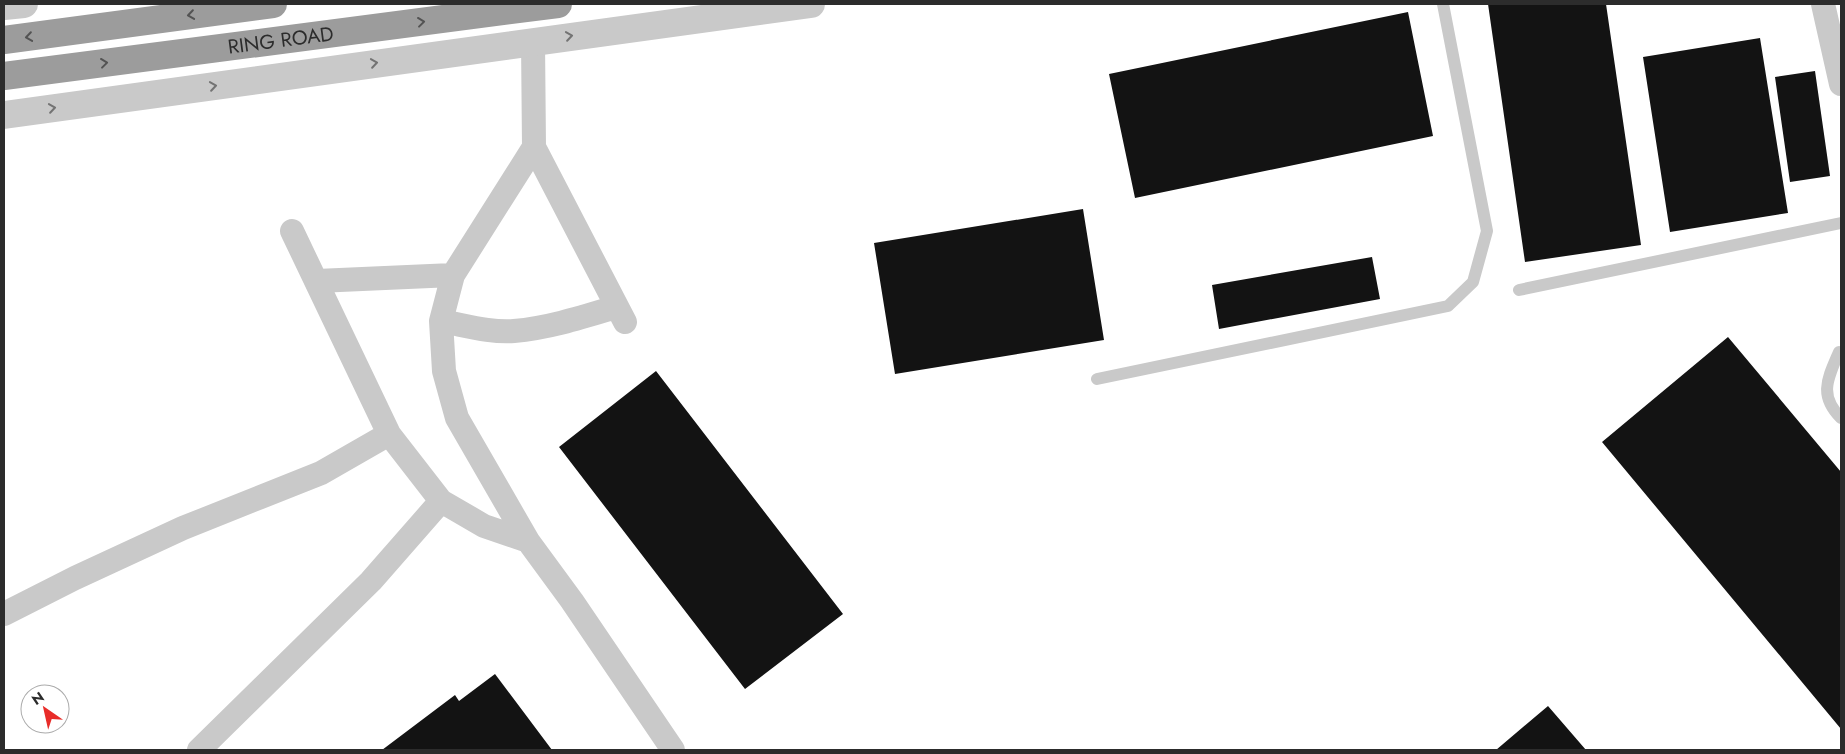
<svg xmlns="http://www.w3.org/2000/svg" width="1845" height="754" font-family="Jost,sans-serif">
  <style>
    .building { fill: #131313 }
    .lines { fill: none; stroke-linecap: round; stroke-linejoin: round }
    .service { stroke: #c9c9c9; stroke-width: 12 }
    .minor { stroke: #c9c9c9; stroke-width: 24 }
    .tertiary { stroke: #c9c9c9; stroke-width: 28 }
    .trunk { stroke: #9c9c9c; stroke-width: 28 }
    .oneway { stroke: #535353 }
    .oneway2 { stroke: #737373 }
    .labels { text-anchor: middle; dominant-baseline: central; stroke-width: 5; stroke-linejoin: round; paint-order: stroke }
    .street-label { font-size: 20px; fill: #2c2c2c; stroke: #fff }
  </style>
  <rect width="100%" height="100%" fill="#fff"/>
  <path class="building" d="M1488,4H1606L1641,245L1525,262Z
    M1408,12L1433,136L1135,198L1109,74Z
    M1760,38L1788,213L1670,232L1643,57Z
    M1815,71L1830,176L1790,182L1775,77Z
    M1083,209L1104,340L895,374L874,243Z
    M1372,257L1380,299L1219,329L1212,285Z
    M1728,337L1841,472V729L1602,442Z
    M656,371L843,614L745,689L559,447Z
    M495,674L552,750H382L455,695L459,701Z
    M1548,706L1586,750H1496Z"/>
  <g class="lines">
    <path class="service" d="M1519,290L1841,223
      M1839,352C1828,378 1818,395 1841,418
      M1097,379L1448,306L1473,282L1487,231L1443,4"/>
    <path class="minor" d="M1823,4L1841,84
      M533,41L534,147L453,275L441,321L444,371L457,418L528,541L572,601L673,750
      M534,147L625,322
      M292,231L389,434L441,501L484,526L528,541
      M317,281L453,275
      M441,321C464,325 491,333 514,331C549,328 583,317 616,307
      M4,614L75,578L183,528L321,473L389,434
      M199,750L371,581L441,501"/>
    <path class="tertiary" d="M4,6L24,4
      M4,115L811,4"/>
    <g class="trunk">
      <path d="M4,40L273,4"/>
      <path id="s1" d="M4,76L558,4"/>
    </g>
  </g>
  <defs><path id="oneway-chevron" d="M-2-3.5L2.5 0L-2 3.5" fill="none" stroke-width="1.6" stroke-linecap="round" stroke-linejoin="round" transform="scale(1.25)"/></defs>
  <g class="oneway">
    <use href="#oneway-chevron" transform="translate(191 15) rotate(172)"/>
    <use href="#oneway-chevron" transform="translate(421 22) rotate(-7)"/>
    <use href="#oneway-chevron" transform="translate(29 37) rotate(172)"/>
    <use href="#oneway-chevron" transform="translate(104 63) rotate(-7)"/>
  </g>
  <g class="oneway2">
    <use href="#oneway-chevron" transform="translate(569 36) rotate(-8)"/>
    <use href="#oneway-chevron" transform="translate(374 63) rotate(-8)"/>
    <use href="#oneway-chevron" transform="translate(213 86) rotate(-8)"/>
    <use href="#oneway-chevron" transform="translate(52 108) rotate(-8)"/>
  </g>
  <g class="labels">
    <g class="street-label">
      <text stroke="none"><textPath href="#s1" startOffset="279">RING ROAD</textPath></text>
    </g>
  </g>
  <rect width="1845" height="754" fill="none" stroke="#2c2c2c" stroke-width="10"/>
  <g transform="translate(45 709) rotate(326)"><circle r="24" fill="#ffffff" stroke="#ababab"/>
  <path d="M0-4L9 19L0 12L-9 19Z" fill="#e82c29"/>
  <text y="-8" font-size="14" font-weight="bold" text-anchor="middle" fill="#2c2c2c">N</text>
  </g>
</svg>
